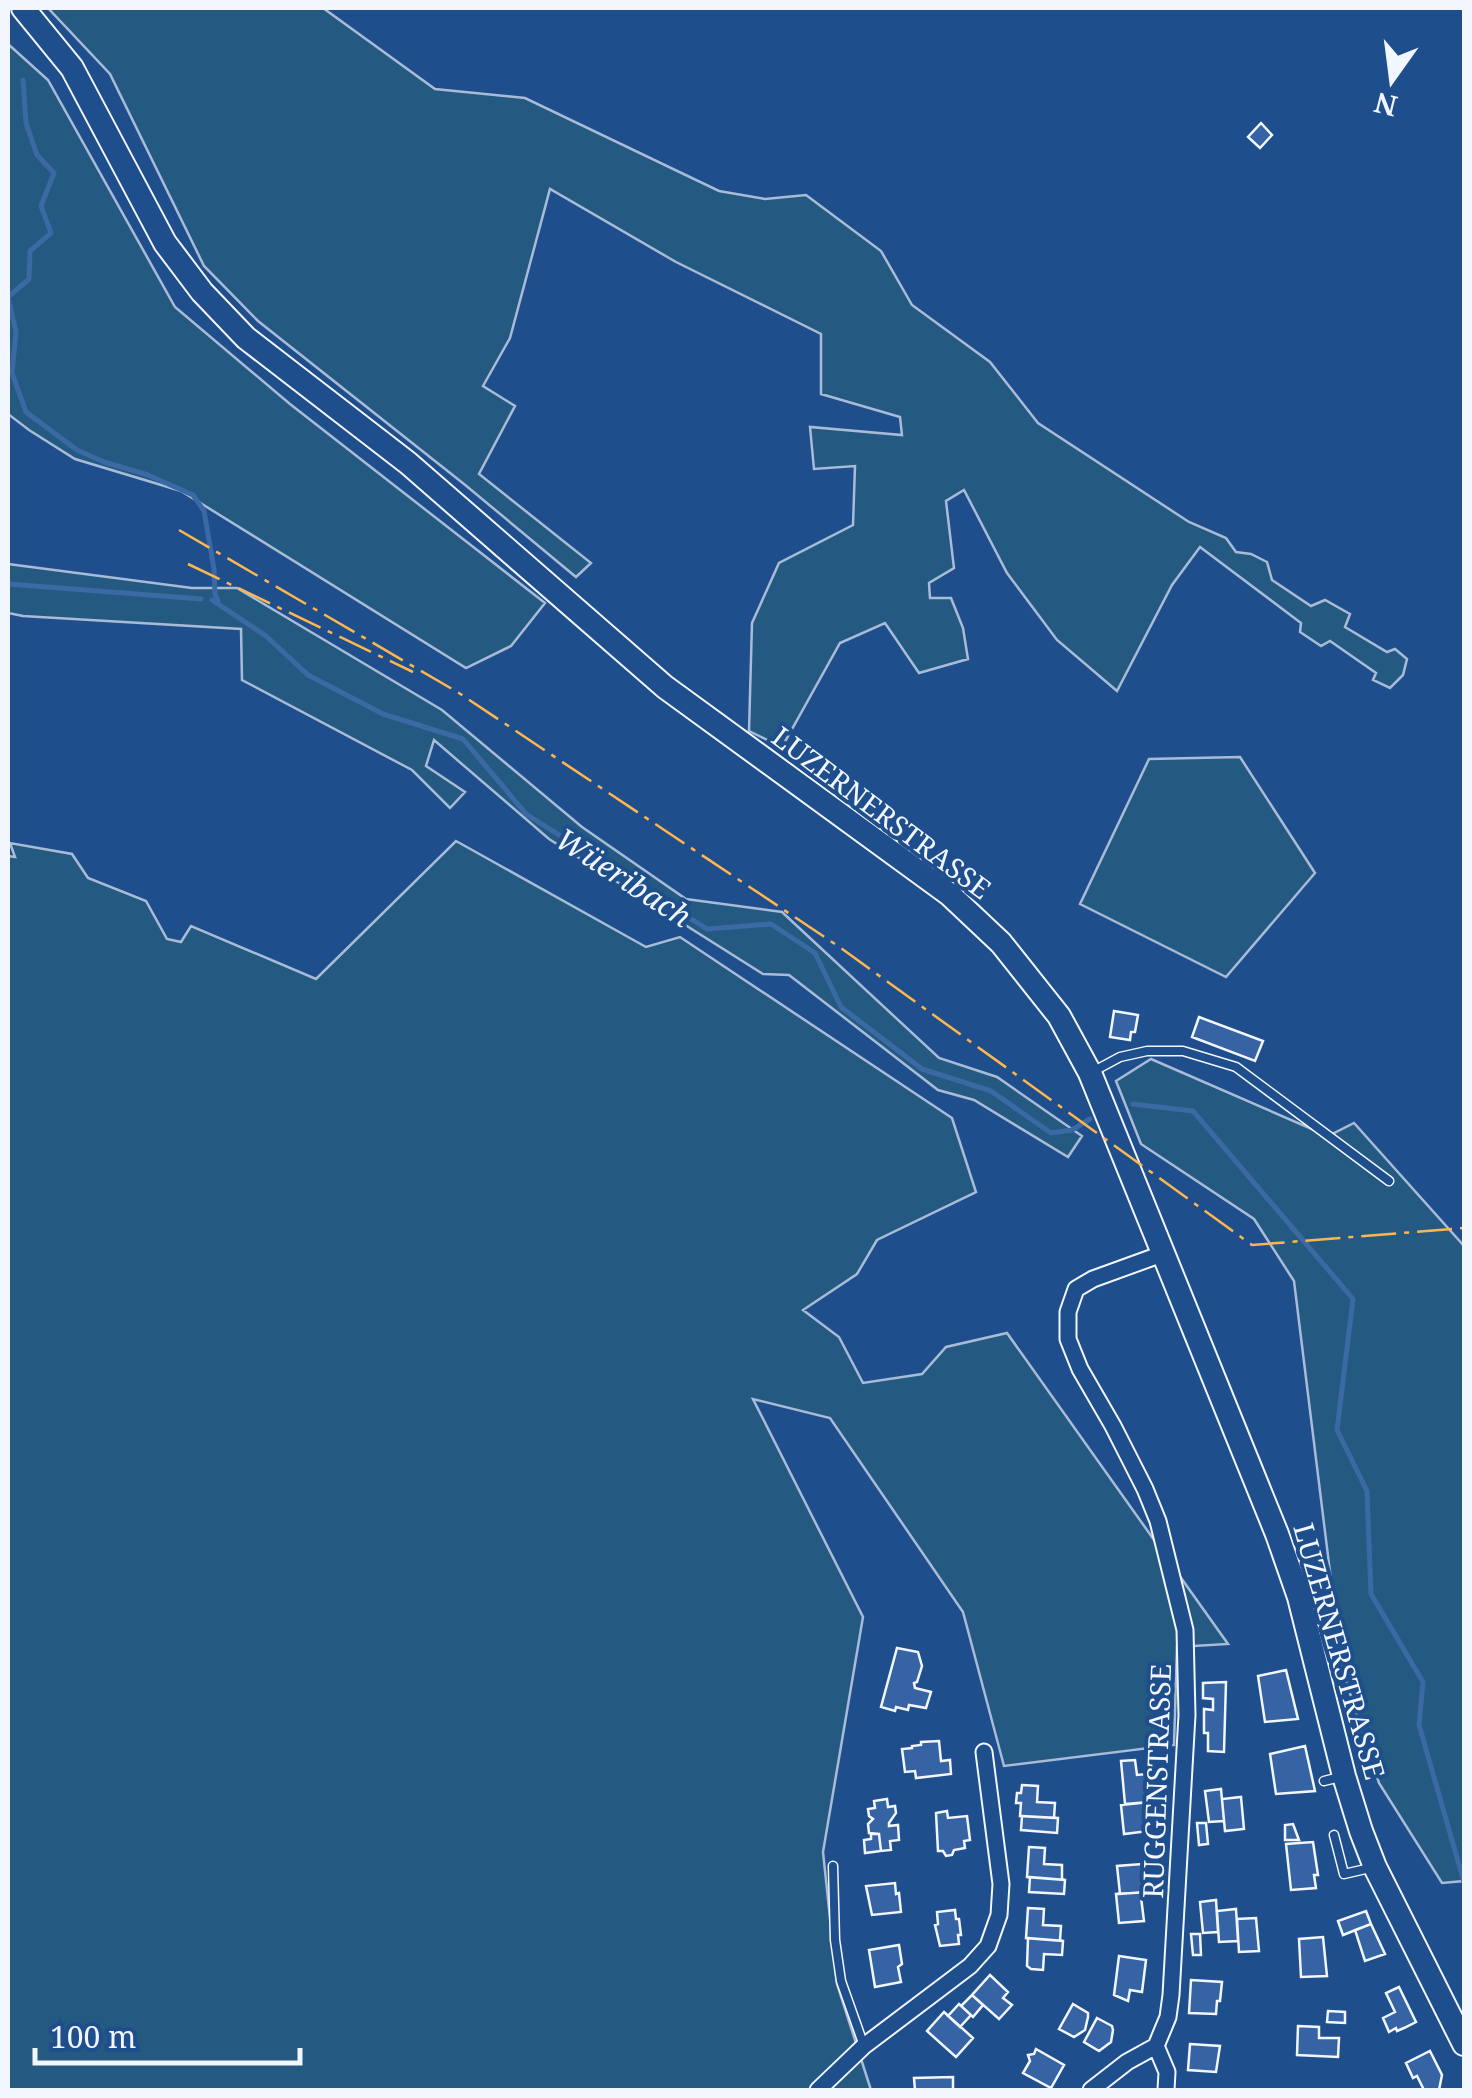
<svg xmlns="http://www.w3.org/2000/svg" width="1472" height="2098" font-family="'Noto Serif',serif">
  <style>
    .green { fill: #245a82; stroke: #a8bbd7; stroke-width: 2.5 }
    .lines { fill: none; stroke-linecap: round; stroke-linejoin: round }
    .stream { stroke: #3b69a3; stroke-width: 5 }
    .building { fill: #3563a3; stroke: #f2f6ff; stroke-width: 2.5 }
    .lane-casing { stroke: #f2f6ff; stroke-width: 11 }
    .street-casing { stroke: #f2f6ff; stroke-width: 19 }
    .secondary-casing { stroke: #f2f6ff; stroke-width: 26 }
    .lane { stroke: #1f4e8c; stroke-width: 8 }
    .street { stroke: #1f4e8c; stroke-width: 15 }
    .secondary { stroke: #1f4e8c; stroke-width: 22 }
    .power { stroke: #ffb74d; stroke-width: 2.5; stroke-dasharray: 35 8 5 8; stroke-linecap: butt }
    .labels { text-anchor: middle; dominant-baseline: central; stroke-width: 8; stroke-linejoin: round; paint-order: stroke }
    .street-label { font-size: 28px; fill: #f2f6ff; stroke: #1f4e8c }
    .water-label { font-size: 30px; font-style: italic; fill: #f2f6ff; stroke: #1f4e8c }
  </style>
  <rect width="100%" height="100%" fill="#1f4e8c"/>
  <path class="green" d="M48,8H323L435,89L525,98L719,191L765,199L806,195L881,251L912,305L990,362L1038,423L1189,522L1226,538L1236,552L1251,554L1267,562L1272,580L1311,606L1325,600L1350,614L1345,627L1387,652L1395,649L1407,659L1403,675L1390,688L1373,680L1376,673L1330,641L1321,646L1300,632L1301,623L1200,547L1172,585L1117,691L1057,640L1007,573L964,490L946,501L954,568L929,583L930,598H951L963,628L968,659L919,673L885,623L840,643L782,747L749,731L752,623L779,563L853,525L855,466L814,469L810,427L902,435L900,417L821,394V334L676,262L550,189L510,338L483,386L515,406L479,474L591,563L576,577L464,484L258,321L204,266L110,74Z
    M8,44L48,80L175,307L290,404L545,603L511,646L466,668L181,491L75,459L29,430L8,414Z
    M8,564L192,588H237L442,710L582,827L686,899L782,912L939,1058L997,1077L1082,1136L1068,1157L974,1100L938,1090L789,975L763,974L549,839L434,740L426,766L465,792L450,808L412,770L242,680L241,629L23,616L8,613Z
    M1240,757L1315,873L1226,977L1080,904L1149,759Z
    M456,841L646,947L680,937L952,1118L976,1192L877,1240L857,1274L803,1310L839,1337L863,1383L922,1374L946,1347L1007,1333L1228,1644L1177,1647L1174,1745L1004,1766L963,1612L830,1418L753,1399L863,1617L823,1852L837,1984L871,2090H8V856L15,857L10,843L72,854L88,878L146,901L167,939L181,942L191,926L316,979Z
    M1151,1059L1328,1136L1354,1123L1464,1246V1881L1442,1883L1379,1783L1342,1669L1294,1281L1254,1219L1141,1144L1116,1081Z"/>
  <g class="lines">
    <path class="stream" d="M23,80L26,123L37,155L54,173L41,206L51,233L30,251L29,279L8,297L16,332L12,373L26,412L77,450L104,462L148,475L193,495L204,511L214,569L215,594L218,601
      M8,584L201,599
      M212,600L266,636L308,675L383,714L463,739L526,814L707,929L771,924L815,953L841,1007L922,1069L991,1091L1051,1133L1072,1130L1090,1119
      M1133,1104L1193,1111L1353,1299L1337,1430L1367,1491L1371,1594L1423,1682L1419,1725L1464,1882"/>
  </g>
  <path class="building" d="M1261,123L1272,135L1260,148L1248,137Z
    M1114,1011L1138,1015L1135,1032H1131L1130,1040L1110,1037Z
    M1199,1017L1263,1041L1255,1061L1192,1037Z
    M897,1648L918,1652L922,1666L917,1682L914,1683L915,1688L931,1692L926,1708L909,1705L908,1710L896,1707L895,1711L881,1707Z
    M1286,1670L1298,1719L1265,1722L1258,1676Z
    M1226,1682L1224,1752L1208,1751V1733H1204V1709L1213,1710V1699L1203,1698V1683Z
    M939,1741L941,1761L950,1760L951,1774L916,1778L915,1771L905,1772L902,1749L912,1748V1746L921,1745V1742Z
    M1305,1746L1315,1791L1276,1794L1270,1754Z
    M1135,1760L1137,1775L1147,1774L1150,1802L1125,1804L1121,1761Z
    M1022,1785L1038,1786L1037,1802L1055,1803L1054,1818L1020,1816L1021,1803H1016L1017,1793H1021Z
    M1221,1789L1224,1821L1209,1822L1205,1791Z
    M1241,1797L1244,1829L1225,1831L1222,1799Z
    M887,1799L888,1807L895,1806L896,1813L889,1823V1826L898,1825L899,1840L890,1841L891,1850L881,1851L879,1834L869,1833L868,1824L873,1819L869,1816L868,1809L875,1808L874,1801Z
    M1150,1802V1807H1146L1149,1831L1124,1834L1121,1805Z
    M947,1811L948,1818L967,1816L970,1840L964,1841L965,1848L954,1850L952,1855L946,1856L943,1851H938L936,1813Z
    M1022,1816L1058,1818L1057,1833L1021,1830Z
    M1197,1823H1206L1208,1844L1199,1845Z
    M1293,1824L1299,1840H1285V1825Z
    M871,1834H879L881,1851L865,1853L864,1840L871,1839Z
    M1313,1842L1318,1875H1314L1316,1888L1291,1890L1286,1844Z
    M1029,1847L1045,1848L1044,1864L1062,1865V1879L1065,1880L1027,1877Z
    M1142,1864L1145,1892L1120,1894L1117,1866Z
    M1030,1877L1065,1880L1064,1894L1029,1892Z
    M895,1883L896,1894L899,1893L901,1912L872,1915L866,1886Z
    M1145,1892V1897H1141L1144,1921L1119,1923L1116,1894Z
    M1216,1900L1218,1932L1203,1933L1200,1902Z
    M1028,1908L1044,1909L1043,1925L1061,1926L1060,1940L1063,1941L1026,1938Z
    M1236,1909L1238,1941L1219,1942L1217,1911Z
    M955,1910L956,1919H959L961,1935H958L959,1944L940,1946L935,1925L938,1924L937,1912Z
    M1366,1911L1371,1924L1343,1935L1338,1921Z
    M1256,1918L1259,1951L1239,1952L1237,1919Z
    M1371,1924L1385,1954L1365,1961L1355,1930Z
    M1191,1934H1200L1201,1955H1193Z
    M1323,1937L1327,1976L1301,1977L1299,1939Z
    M1028,1938L1063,1941L1062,1955L1044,1954L1043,1970L1031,1969L1027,1966Z
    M899,1945L902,1964L898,1967L901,1982L875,1987L869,1950Z
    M1119,1956L1146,1960L1142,1992L1130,1990L1128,2001L1114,1995Z
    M990,1975L1008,1992L1003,1998L1012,2005L999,2019L972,1995Z
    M1191,1980L1222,1982L1220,2001H1217L1216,2014L1189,2013Z
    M1399,1987L1416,2022L1404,2028L1397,2031L1396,2028L1389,2032L1383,2018L1395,2012L1386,1993Z
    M972,1995L983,2005L973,2017L961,2006Z
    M959,2004L971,2015L960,2027L948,2016Z
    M1073,2004L1088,2013V2017L1085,2030L1074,2037L1059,2029Z
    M1328,2011L1345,2012V2023L1327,2022Z
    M944,2012L973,2038L956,2057L927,2031Z
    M1097,2018L1112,2026L1113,2030L1111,2042L1099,2051L1084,2042Z
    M1298,2026L1319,2027V2038H1339L1338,2057L1297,2055Z
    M1190,2044L1220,2046L1216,2072L1188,2070Z
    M1036,2049L1064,2065L1051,2088L1023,2073L1030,2061L1028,2055L1034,2054Z
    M1430,2051L1442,2075L1439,2090H1424L1417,2076L1413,2078L1406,2063Z
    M953,2077V2090H915L914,2078Z"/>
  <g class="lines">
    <g class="lane-casing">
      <path id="lane" d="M1094,1071L1120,1057L1147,1051H1183L1236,1067L1389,1181
        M1324,1781L1340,1777
        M1334,1835L1344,1874L1370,1868
        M833,1866L835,1940L841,1981L864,2046"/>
    </g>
    <g class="street-casing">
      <path id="street" d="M1162,1254L1093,1279L1076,1289L1068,1312V1339L1080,1369L1113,1426L1145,1489L1158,1521L1185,1630L1187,1715L1171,1995L1168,2017L1156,2046L1167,2072L1166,2090
        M818,2090L864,2046L970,1966L988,1946L999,1915L1001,1884L984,1752
        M1091,2090L1127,2062L1156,2046"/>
    </g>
    <g class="secondary-casing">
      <path id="secondary" d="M23,8L72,68L165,243L202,292L246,338L408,463L665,687L949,894L1001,943L1059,1016L1090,1073L1277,1534L1299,1597L1344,1776L1361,1831L1375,1867L1464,2044"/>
    </g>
    <use href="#lane" class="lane"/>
    <use href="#street" class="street"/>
    <use href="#secondary" class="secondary"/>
    <path class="power" d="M179,530L459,693L838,946L1252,1245L1464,1228
      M188,564L413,672"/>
  </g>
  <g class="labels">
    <g class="street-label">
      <text transform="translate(882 812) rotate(37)">LUZERNERSTRASSE</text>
      <text transform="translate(1340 1651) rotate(74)">LUZERNERSTRASSE</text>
      <text transform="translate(1156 1781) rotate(-88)">RUGGENSTRASSE</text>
    </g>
    <g class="water-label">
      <text transform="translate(624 877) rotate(33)">Wüeribach</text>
    </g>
  </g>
  <rect width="1472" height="2098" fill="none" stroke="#f2f6ff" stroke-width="20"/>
  <g transform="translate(1392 80) rotate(194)" stroke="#1f4e8c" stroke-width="8" paint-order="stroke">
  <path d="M0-8L18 38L0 25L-18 38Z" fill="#f2f6ff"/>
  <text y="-15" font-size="28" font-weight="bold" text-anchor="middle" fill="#f2f6ff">N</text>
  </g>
  <path d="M35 2048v15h265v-15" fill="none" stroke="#f2f6ff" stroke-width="5"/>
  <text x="50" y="2048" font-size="30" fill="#f2f6ff" stroke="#1f4e8c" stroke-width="8" paint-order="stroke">100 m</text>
</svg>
